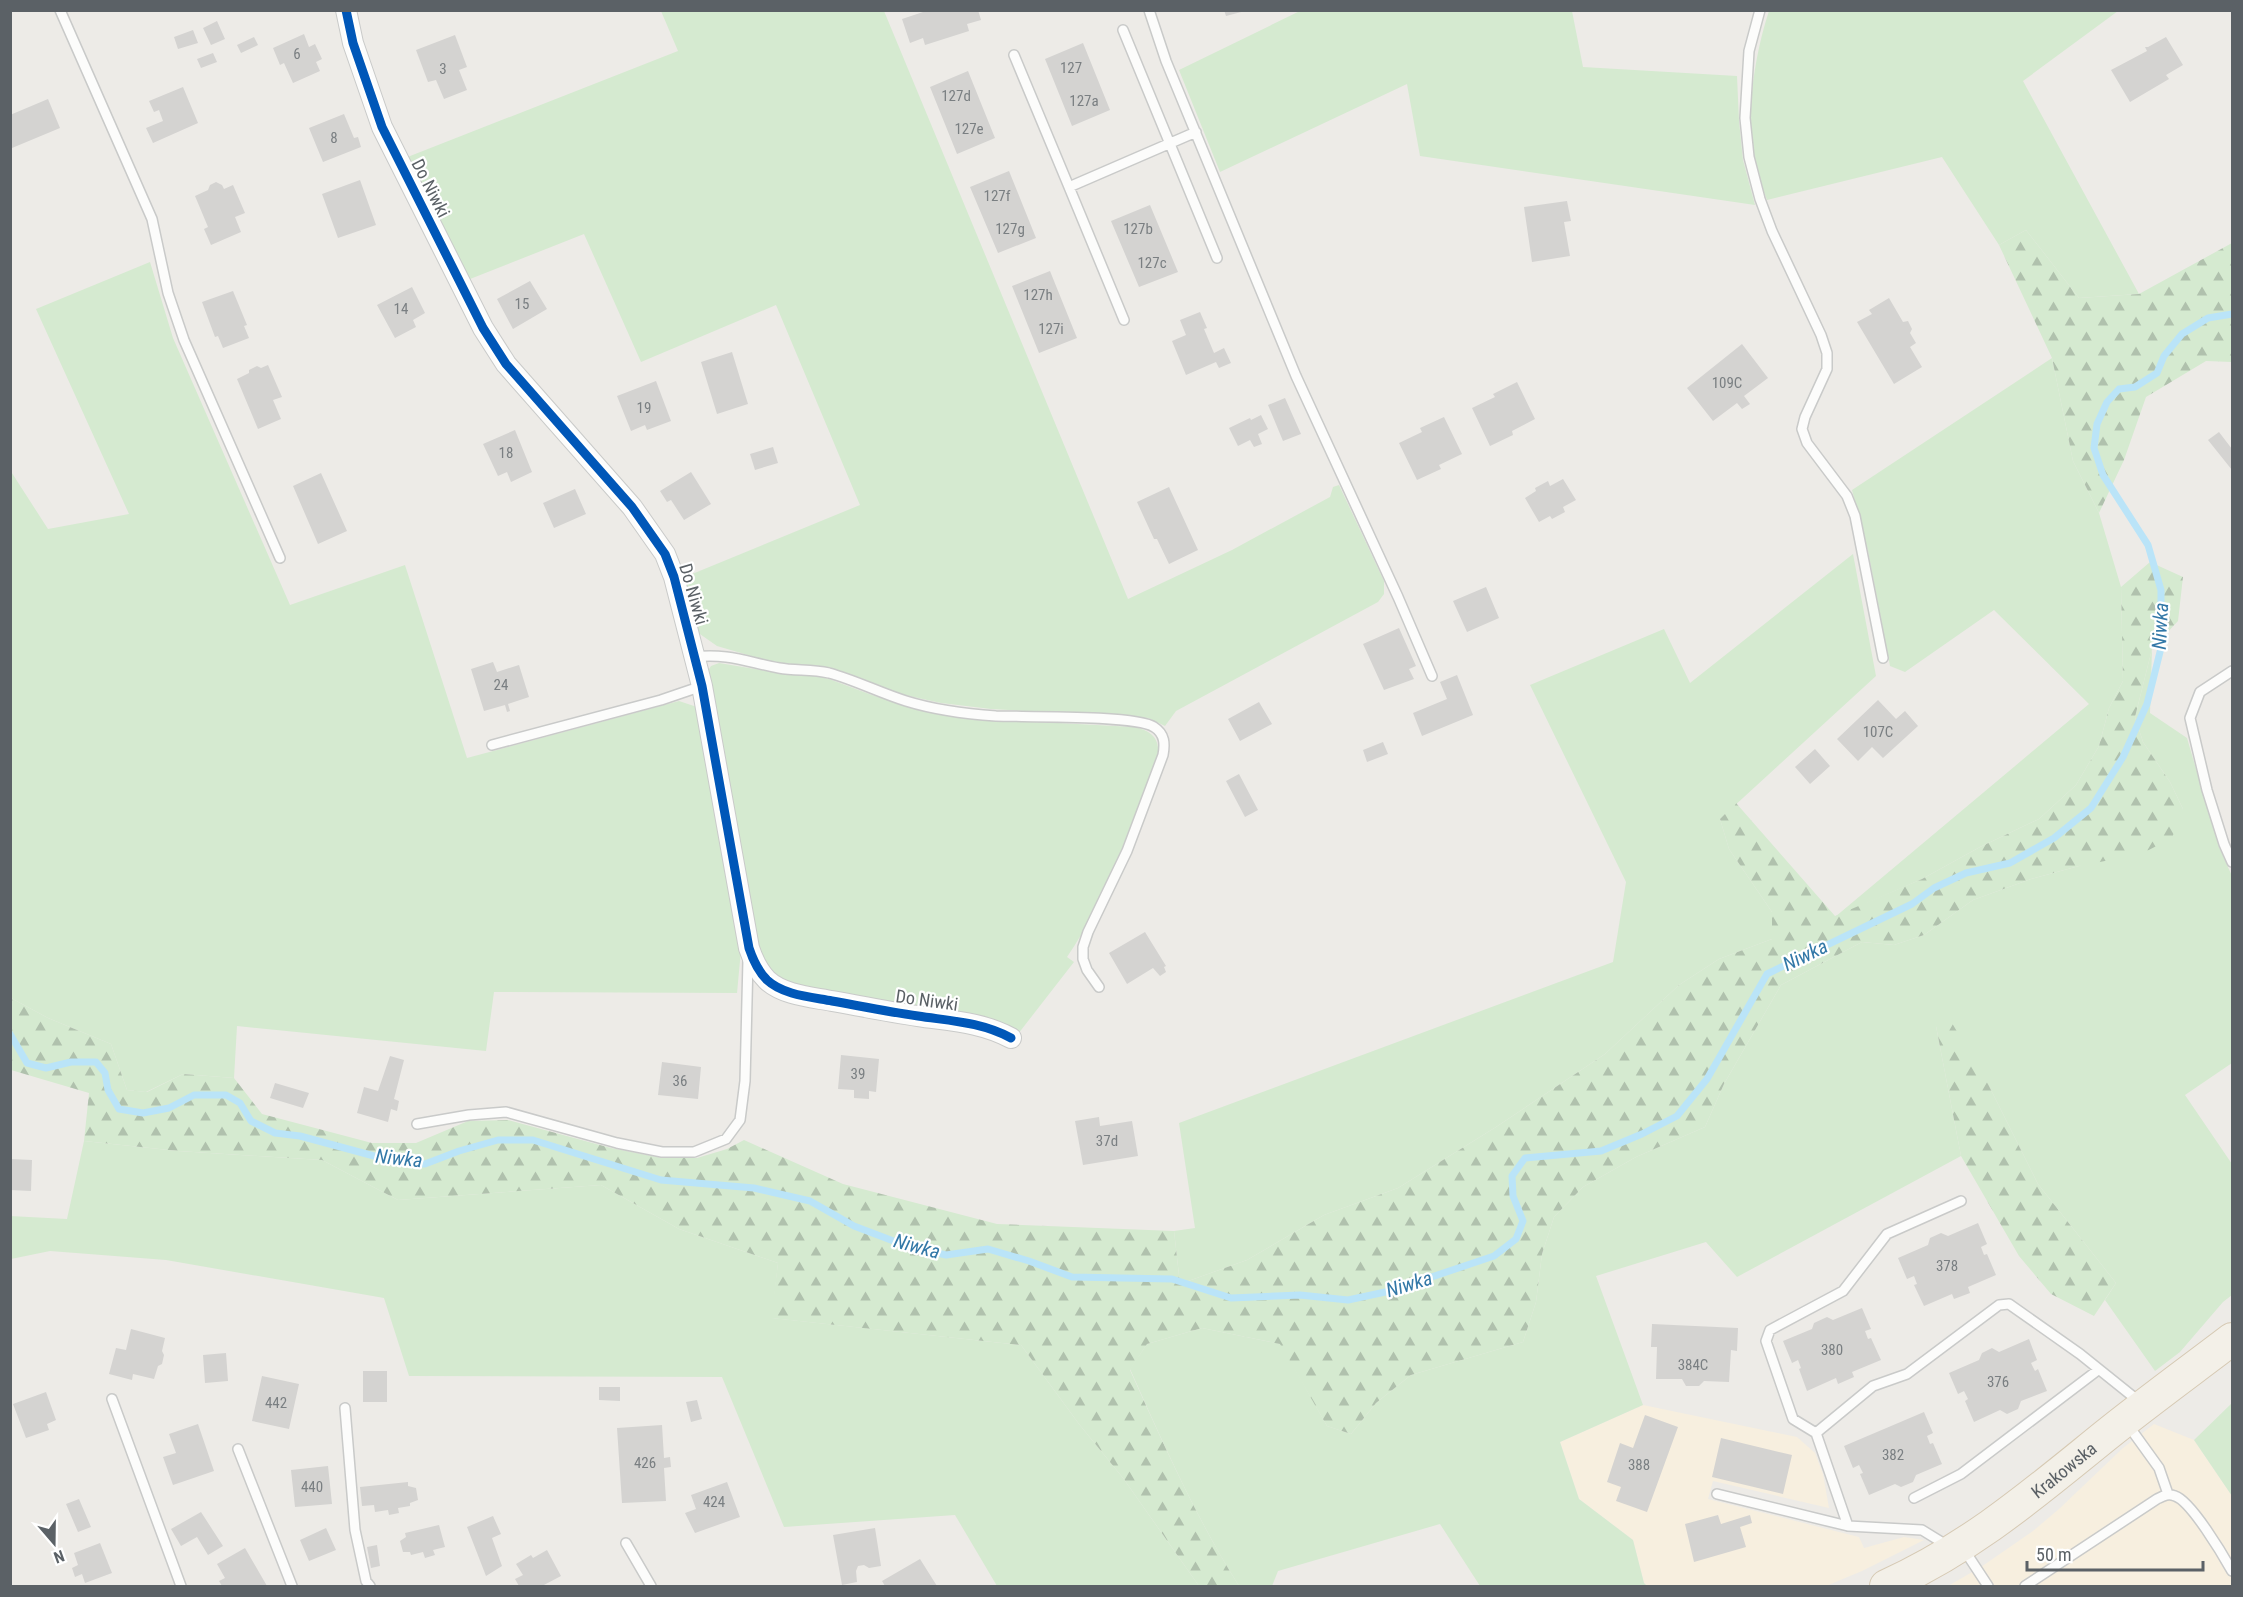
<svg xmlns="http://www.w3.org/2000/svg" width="2243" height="1597" font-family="'Roboto Condensed',sans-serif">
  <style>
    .commercial { fill: #f7efdf }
    .grass { fill: #d5ead0 }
    .forest { fill: url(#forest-firs) }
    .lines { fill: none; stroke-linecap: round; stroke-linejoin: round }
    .stream { stroke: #bae4f8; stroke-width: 7 }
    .building { fill: #d4d3d1 }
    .lane-casing { stroke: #c9cac9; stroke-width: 12 }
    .street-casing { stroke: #c9cac9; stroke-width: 22 }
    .primary-casing { stroke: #d6c9b3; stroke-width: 34 }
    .lane { stroke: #fcfcfb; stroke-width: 9 }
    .street { stroke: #fcfcfb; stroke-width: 20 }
    .primary { stroke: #f3f0e8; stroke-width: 32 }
    .cycleway-casing { stroke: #fff; stroke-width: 13 }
    .cycleway { stroke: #0057b8; stroke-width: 9 }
    .labels { text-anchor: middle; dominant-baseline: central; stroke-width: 4.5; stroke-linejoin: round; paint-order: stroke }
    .number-label { font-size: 15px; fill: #7a7f82 }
    .street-label { font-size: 18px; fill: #5b6166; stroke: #fff }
    .water-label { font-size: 20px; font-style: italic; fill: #3378a7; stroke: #fff }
  </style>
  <defs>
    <pattern id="forest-firs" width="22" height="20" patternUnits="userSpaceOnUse" patternTransform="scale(1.5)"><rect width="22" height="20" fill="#d5ead0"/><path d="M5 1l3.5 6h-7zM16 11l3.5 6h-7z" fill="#b0c1ad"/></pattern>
  </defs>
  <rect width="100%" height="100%" fill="#edebe7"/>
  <path class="commercial" d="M1643,1405L1797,1437L1815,1453L1823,1474L1829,1508L1713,1481L1708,1499L1859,1537L1864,1548L1904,1537L1924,1540L1862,1571L1826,1586H1647L1644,1583L1633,1540L1579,1499L1560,1442Z
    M2154,1424L2194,1440L2232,1496V1586H1948L1981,1567L2033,1531L2059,1509L2123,1448Z"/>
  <path class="grass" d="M1302,10L1572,11L1583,67L1737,76L1739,121L1743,160L1755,205L1420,156L1407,84L1220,172L1179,70Z
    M661,11H884L1128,599L1232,550L1330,497L1333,487L1339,485L1384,581V594L1378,602L1176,711L1165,726L1148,718L991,709L941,703L900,694L832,668L772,662L717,646L697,632L680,579L860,505L776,305L641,362L584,234L465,281L405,158L678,51Z
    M1769,11H2118L2023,81L2139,294L2079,298L2026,230L1999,245L1942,157L1767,200C1764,192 1760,183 1757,174C1743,127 1754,56 1769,11Z
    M150,262L173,338L290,605L405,565L467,758L679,701L697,707L741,950L737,993L494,992L486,1051L237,1026L234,1078L183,1074L146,1092L127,1090L111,1044L48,1018L11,998L10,470L48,529L129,514L36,309Z
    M2052,358L2073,461L2099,513L2121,587L2123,681L2109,708L2099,746L2076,785L2039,819L1980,847L1922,879L1835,917L2089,704L1994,610L1905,672L1890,666L1868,551L1852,490Z
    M1853,554L1876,676L1720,819L1729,849L1772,912V939L1719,959L1679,985L1605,1054L1496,1127L1398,1188L1324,1215L1247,1260L1180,1284L1174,1231L1195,1228L1179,1123L1613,962L1626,882L1530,685L1664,629L1690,683Z
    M2152,649L2150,713L2187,738L2219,847L2232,876V1063L2185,1095L2232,1164V1295L2223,1302L2180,1352L2155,1371L2105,1300L2116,1283L2038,1184L1989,1086L1936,1026L1961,1156L1737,1277L1706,1242L1596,1276L1643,1405L1560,1442L1579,1499L1633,1540L1644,1583L1647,1586H1480L1440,1524L1278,1571L1272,1586H1239C1196,1518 1163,1443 1130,1369L1147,1344L1202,1328L1281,1344L1327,1426L1351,1434L1376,1403L1411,1375L1523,1342L1536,1302L1542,1254L1554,1217L1583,1187L1636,1157L1705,1127L1724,1084L1781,985L1862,942L1894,945L1924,935L1973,900L2031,879L2079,866L2183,809L2170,782L2143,742L2135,717Z
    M719,663L773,672L806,674L829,679L872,695L917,710L966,718L1134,727C1149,730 1160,737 1158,754C1133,821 1108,898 1067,957L1074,962L1018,1034L783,982L766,972L759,955L705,675L711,666Z
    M84,1141L178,1151L322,1160L398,1200L601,1185L679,1229L778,1263L772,1318L1021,1345L1079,1424L1123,1478L1199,1586H997L955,1515L784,1527L722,1377L409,1376L384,1298L166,1260L50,1251L11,1259L10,1216L67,1219Z
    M2232,1403V1496L2194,1440Z"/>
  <path class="forest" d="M2026,230L2079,298L2139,294L2232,243V362L2206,361L2146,397L2124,460L2099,513L2073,461L2052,358L1999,245Z
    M2150,562L2183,577L2178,621L2152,649L2135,717L2143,742L2170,782L2183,809L2172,838L2141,854L2079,866L2031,879L1973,900L1924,935L1894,945L1862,942L1781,985L1724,1084L1705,1127L1636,1157L1583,1187L1554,1217L1542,1254L1536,1302L1523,1342L1411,1375L1376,1403L1351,1434L1327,1426L1280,1344L1202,1328L1147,1344L1130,1370C1163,1443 1196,1518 1239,1586H1199L1123,1478L1079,1424L1021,1345L771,1318L778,1263L679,1229L601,1185L398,1200L322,1160L178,1151L84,1141L89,1093L11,1070V998L48,1018L111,1044L127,1090L147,1092L183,1074L234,1078L262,1114L372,1143H416L468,1121L508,1120L611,1148L662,1158H697L727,1149L744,1140L843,1184L997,1224L1174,1231L1180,1284L1247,1260L1324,1215L1398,1188L1496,1127L1605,1054L1679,985L1719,959L1772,939V912L1729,849L1720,819L1736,803L1835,916L1922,879L1980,847L2039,819L2076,785L2099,746L2109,708L2123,681L2121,587Z
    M1949,1018L1989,1086L2038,1184L2116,1283L2094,1316L2051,1294L2019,1256L1961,1156L1936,1026Z"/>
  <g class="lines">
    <path class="stream" d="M10,1034L27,1063L46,1068L71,1062H96L105,1073L108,1090L119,1109L143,1113L169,1108L194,1095H226L240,1103L251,1121L275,1133L300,1136L400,1163L425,1164L459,1151L498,1140H533L661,1180L754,1188L810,1201L854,1226L904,1245L946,1255L988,1249L1029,1261L1072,1277L1172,1279L1231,1298L1300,1295L1348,1300L1390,1291L1494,1256L1516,1239L1523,1221L1513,1196L1512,1176L1525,1158L1601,1151L1642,1134L1677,1116L1707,1079L1767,974L1912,904L1934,888L1966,873L2010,863L2054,838L2091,808L2123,757L2147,704L2161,648V590L2148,545L2103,475L2094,448L2097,424L2107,402L2119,389L2135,387L2157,373L2164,356L2182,334L2208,318L2232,314"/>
  </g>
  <path class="building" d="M929,10H978L981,20L967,24L969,31L925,45L923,38L910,43L902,19Z
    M1224,10H1245V11L1226,16Z
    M217,21L225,39L211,45L203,28Z
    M193,30L198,43L178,49L174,37Z
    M304,34L309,47L315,44L322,59L316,62L320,71L293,83L284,63L280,65L273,48Z
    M455,35L467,67L459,70L467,90L444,99L436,80L428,82L416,50Z
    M254,37L258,45L241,53L237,45Z
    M2166,37L2183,65L2166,75L2169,79L2130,102L2111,70L2147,51L2145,47H2148Z
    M1083,43L1110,110L1072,126L1045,59Z
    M213,53L217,62L201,68L197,59Z
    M968,71L995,138L957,154L930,87Z
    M183,87L198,123L153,143L146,128L163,121L159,110L154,112L149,101Z
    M48,99L60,128L12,148L10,144V115Z
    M344,114L354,138L358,137L361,147L323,162L309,128Z
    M1009,171L1036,238L998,253L970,187Z
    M360,180L376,225L338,238L322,194Z
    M216,182L222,185L224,189L233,185L245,213L235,217L241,232L211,245L204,229L208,227L195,196L208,190L210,185Z
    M1567,201L1571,221L1564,222L1570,256L1532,262L1524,207Z
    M1150,205L1178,272L1139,287L1111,221Z
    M1050,271L1077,338L1039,353L1012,286Z
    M530,281L547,309L513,329L497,299Z
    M412,287L425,313L413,320L416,327L395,338L377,305Z
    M233,291L247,325L244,326L249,338L223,348L218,336L215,337L202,302Z
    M1889,298L1903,322L1908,321L1912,329L1910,333L1916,343L1910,347L1922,367L1894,384L1857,322L1872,314L1869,310Z
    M1200,312L1207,328L1204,329L1214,353L1224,348L1231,363L1219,368L1216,362L1186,375L1172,341L1186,335L1180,320Z
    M1742,344L1768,378L1744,396L1750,404L1742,409L1737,403L1713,421L1687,388Z
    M732,352L748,404L717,414L701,362Z
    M268,365L282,397L273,400L281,419L258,429L237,379L249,373V370L257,366L261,368Z
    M656,381L671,421L647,430L645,425L631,431L617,396Z
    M1517,382L1535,419L1512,431L1513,435L1490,446L1472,408L1495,397L1493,394Z
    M1285,398L1301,434L1283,441L1268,405Z
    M1261,415L1268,429L1258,434L1262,444L1254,447L1250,440L1238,446L1229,428L1250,418L1251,420Z
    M1444,417L1462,454L1439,465L1441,469L1417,480L1399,443L1422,432L1420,428Z
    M515,430L532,472L511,482L507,472L498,476L483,444Z
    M2219,432L2232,449V470L2208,440Z
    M773,447L778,463L755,470L750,454Z
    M691,472L711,504L684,520L671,500L667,502L660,491Z
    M321,473L347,531L318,544L293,486Z
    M1563,479L1576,500L1563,507L1565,512L1552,519L1550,516L1539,522L1525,498L1536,491L1535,488L1548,481L1550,486Z
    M1169,487L1198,550L1169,564L1157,539H1154L1137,502Z
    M575,489L586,514L554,528L543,503Z
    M1486,587L1499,618L1467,632L1453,601Z
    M1399,628L1416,666L1409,669L1414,679L1384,690L1363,644Z
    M493,662L497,672L519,665L529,697L508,704L510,711L507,712L505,705L484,711L471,669Z
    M1457,675L1473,715L1422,736L1413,713L1447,699L1440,682Z
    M1878,700L1896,719L1905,711L1918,726L1883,758L1872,747L1858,761L1837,739Z
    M1259,702L1272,724L1240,741L1228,719Z
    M1383,742L1388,754L1367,762L1363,750Z
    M1815,749L1830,766L1810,784L1795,767Z
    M1239,774L1258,810L1245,817L1226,781Z
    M1145,932L1166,966L1164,967L1166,972L1160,976L1153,968L1127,984L1109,953Z
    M841,1055L879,1059L876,1092L869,1091V1099L854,1098V1090L838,1089Z
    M390,1056L404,1060L394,1099L399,1101L397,1111L391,1109L388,1122L357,1113L364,1087L378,1091Z
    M662,1062L701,1067L698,1099L658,1095Z
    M275,1083L309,1093L303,1108L270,1098Z
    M1099,1117L1100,1126L1132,1121L1138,1156L1083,1165L1075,1121Z
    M10,1159L32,1160L31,1191L10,1190Z
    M1978,1223L1987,1244L1981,1247L1984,1255L1987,1254L1996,1275L1968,1287L1970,1293L1954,1299L1952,1294L1924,1306L1914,1285L1917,1284L1914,1276L1907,1279L1898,1258L1928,1245L1930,1238L1941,1233L1948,1236Z
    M1862,1308L1871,1329L1865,1331L1868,1339L1871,1338L1881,1360L1852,1372L1854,1377L1838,1384L1836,1378L1807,1391L1799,1369L1801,1368L1798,1360L1792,1363L1783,1341L1812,1329L1814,1323L1827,1317L1833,1320Z
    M1652,1324L1738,1328L1737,1351L1731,1350L1729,1382L1704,1381L1699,1386H1686L1682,1379H1656L1657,1347H1651Z
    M131,1329L165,1338L162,1351L164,1355L162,1364L158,1366L154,1379L133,1374L132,1380L109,1374L116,1348L126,1350Z
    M2029,1339L2037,1360L2031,1363L2035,1371L2038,1369L2047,1391L2021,1401L2018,1409L2007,1414L2000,1410L1974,1422L1965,1401L1968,1399L1964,1391L1958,1394L1949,1373L1979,1360L1982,1353L1992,1348L1999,1352Z
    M226,1353L228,1381L205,1383L203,1355Z
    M363,1371H387V1402H363Z
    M262,1376L299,1384L289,1429L252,1421Z
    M599,1387H620V1401L599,1400Z
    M46,1392L56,1420L47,1424L49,1430L26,1438L13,1404Z
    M697,1400L702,1419L691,1422L686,1402Z
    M1924,1412L1933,1433L1927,1436L1930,1444L1933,1443L1942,1464L1916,1475L1913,1482L1901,1487L1895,1484L1869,1495L1860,1474L1863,1473L1859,1465L1853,1468L1844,1446Z
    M1645,1415L1678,1427L1647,1512L1616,1501L1621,1487L1607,1482L1620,1443L1633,1448Z
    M198,1424L214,1471L173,1485L163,1457L176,1453L169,1434Z
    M662,1425L664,1458L670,1457L671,1467L664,1468L666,1501L622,1503L617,1428Z
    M1721,1438L1792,1455L1783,1494L1712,1477Z
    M328,1466L332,1504L295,1507L291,1470Z
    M408,1482V1486L416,1488L418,1500L410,1503V1506L398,1508L399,1513L389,1515L388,1510L375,1512L374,1505L362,1506L360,1487Z
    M727,1482L740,1517L695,1533L685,1513L696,1509L691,1495Z
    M79,1499L91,1527L78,1532L66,1504Z
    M201,1512L223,1546L208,1555L197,1537L181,1546L171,1529Z
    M1718,1515L1721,1524L1750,1515L1752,1523L1740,1527L1746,1547L1694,1562L1685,1524Z
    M493,1516L501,1534L492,1538L502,1566L486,1576L467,1527Z
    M439,1525L445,1547L433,1550L435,1555L425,1558L423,1552L411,1555L410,1552H403L400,1541L406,1537L405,1533Z
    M326,1528L336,1550L309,1561L300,1540Z
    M875,1528L881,1566L869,1568L864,1565L858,1566L856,1571L857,1582L842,1585L833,1535Z
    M100,1543L112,1573L85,1583L82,1574L75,1577L72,1568L78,1565L74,1553Z
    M377,1545L380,1566L371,1568L367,1547Z
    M245,1548L267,1586H222L219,1581L225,1578L217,1564Z
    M547,1550L561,1576L542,1586H530L529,1585L519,1586L515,1579L523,1575L516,1564L531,1555L533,1558Z
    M920,1559L937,1586H885L882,1581Z"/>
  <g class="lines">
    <g class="lane-casing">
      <path id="lane" d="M60,10L152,219L168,293L184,340L280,558
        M1149,10L1166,61L1296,376L1398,597L1432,676
        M1760,10L1749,51L1745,118L1749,157L1760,199L1772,231L1821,335L1827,353V369L1805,417L1802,429L1807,443L1847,496L1855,516L1883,658
        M1123,30L1217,258
        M1014,55L1069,187
        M1124,320L1069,187L1196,132
        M694,657C727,653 747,662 779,668C796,671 811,669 829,673C855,680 880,693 906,701C935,710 966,714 996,716C1025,717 1137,715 1154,727C1165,734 1165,744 1163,755L1127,851L1088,932L1083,947V959L1087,970L1099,987
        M2232,671L2200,692L2190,718L2207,790L2224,844L2232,862
        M492,745L661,700L702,686
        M417,1124L469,1115L506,1112L617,1143L662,1152H694L726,1139L740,1120L745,1081L748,960
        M112,1399L181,1586
        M345,1408L355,1530L366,1581L370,1586
        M2128,1425L2159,1468L2168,1494
        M1816,1433L1873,1386L1907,1374L1999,1305L2009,1304L2080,1354L2141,1403
        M238,1449L292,1586
        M1717,1494L1848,1526L1922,1530L1948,1546
        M1914,1498L1961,1474L2098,1370
        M1848,1526L1816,1433L1793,1419L1766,1341L1770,1330L1843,1291L1887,1234L1961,1201
        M626,1543L651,1586
        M1963,1548L1988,1586
        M2025,1586L2157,1499C2163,1496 2168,1493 2175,1496C2191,1501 2223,1555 2232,1571"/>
    </g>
    <g class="street-casing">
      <path id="street" d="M346,10L353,43L382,127L483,328L506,364L632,507L665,554L674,577L702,686L749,948C753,960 758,971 767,980C783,995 811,997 832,1001C860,1006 889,1012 918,1016C951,1021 981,1022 1011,1038"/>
    </g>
    <g class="primary-casing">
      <g id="primary">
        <path id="s1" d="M1886,1586C1972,1547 2032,1495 2105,1436C2146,1403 2190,1371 2232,1339"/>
      </g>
    </g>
    <use href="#lane" class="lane"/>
    <use href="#street" class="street"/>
    <use href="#primary" class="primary"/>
    <g class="cycleway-casing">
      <path id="cycleway" d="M346,10L353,43L382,127L483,328L506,364L632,507L665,554L674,577L702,686L749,948C753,960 758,971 767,980C783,995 811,997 832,1001C860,1006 889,1012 918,1016C951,1021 981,1022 1011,1038"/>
    </g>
    <use href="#cycleway" class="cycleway"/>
  </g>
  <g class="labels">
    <g class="number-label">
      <text x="297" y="54">6</text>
      <text x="1071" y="68">127</text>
      <text x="443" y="69">3</text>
      <text x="956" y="96">127d</text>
      <text x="1084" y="101">127a</text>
      <text x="969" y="129">127e</text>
      <text x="334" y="138">8</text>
      <text x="997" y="196">127f</text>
      <text x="1010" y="229">127g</text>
      <text x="1138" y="229">127b</text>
      <text x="1152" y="263">127c</text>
      <text x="1038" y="295">127h</text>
      <text x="522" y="304">15</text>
      <text x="401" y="309">14</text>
      <text x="1051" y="329">127i</text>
      <text x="1727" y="383">109C</text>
      <text x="644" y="408">19</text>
      <text x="506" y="453">18</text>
      <text x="501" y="685">24</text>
      <text x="1878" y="732">107C</text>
      <text x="858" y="1074">39</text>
      <text x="680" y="1081">36</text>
      <text x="1107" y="1141">37d</text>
      <text x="1947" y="1266">378</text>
      <text x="1832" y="1350">380</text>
      <text x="1693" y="1365">384C</text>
      <text x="1998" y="1382">376</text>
      <text x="276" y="1403">442</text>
      <text x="1893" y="1455">382</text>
      <text x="645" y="1463">426</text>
      <text x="1639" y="1465">388</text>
      <text x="312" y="1487">440</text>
      <text x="714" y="1502">424</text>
    </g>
    <g class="street-label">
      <text transform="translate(431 188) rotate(63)">Do Niwki</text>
      <text transform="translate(694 594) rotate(74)">Do Niwki</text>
      <text transform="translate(927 1000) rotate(8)">Do Niwki</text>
      <text stroke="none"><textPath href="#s1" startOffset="213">Krakowska</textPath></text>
    </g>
    <g class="water-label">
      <text transform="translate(2160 626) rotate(-87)">Niwka</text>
      <text transform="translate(1805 955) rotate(-26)">Niwka</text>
      <text transform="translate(399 1158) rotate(6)">Niwka</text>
      <text transform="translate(917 1246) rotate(15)">Niwka</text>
      <text transform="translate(1409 1284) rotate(-17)">Niwka</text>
    </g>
  </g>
  <rect width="2243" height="1597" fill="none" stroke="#5b6166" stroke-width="24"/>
  <g transform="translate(54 1543) rotate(160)" stroke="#ffffff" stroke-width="4.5" paint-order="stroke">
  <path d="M0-4.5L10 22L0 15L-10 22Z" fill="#5b6166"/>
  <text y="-9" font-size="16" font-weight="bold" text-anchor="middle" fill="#5b6166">N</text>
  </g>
  <path d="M2027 1561v9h176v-9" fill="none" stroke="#5b6166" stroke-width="3"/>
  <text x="2036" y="1561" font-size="18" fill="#5b6166" stroke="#ffffff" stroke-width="4.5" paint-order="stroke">50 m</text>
</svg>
